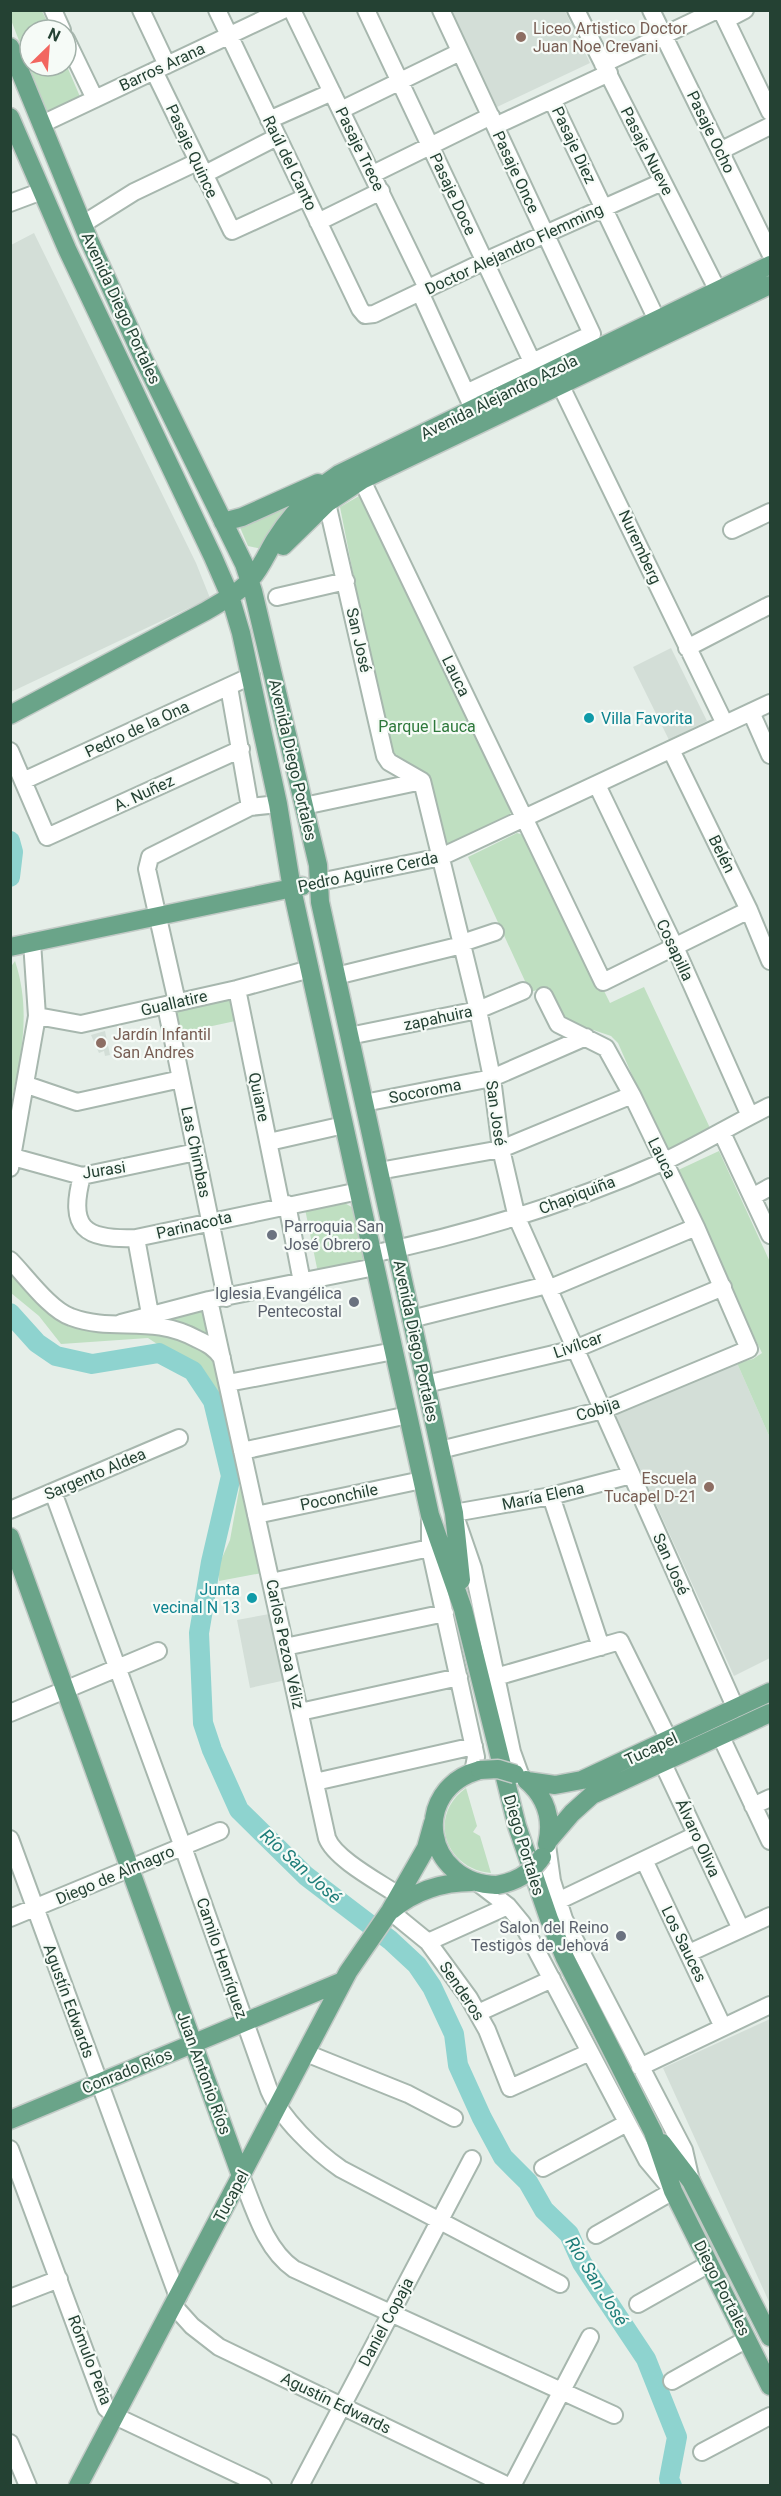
<svg xmlns="http://www.w3.org/2000/svg" width="781" height="2496" font-family="Roboto,sans-serif">
  <style>
    .built { fill: #d3ded7 }
    .green { fill: #bfdfc1 }
    .lines { fill: none; stroke-linecap: round; stroke-linejoin: round }
    .river { stroke: #8ed3cf; stroke-width: 20 }
    .minor-casing { stroke: #a7b7ae; stroke-width: 20 }
    .major-casing { stroke: #c2cac6; stroke-width: 21 }
    .minor { stroke: #fff; stroke-width: 16 }
    .major { stroke: #6aa489; stroke-width: 18 }
    .major-bridge-casing { stroke: #c2cac6; stroke-width: 21; stroke-linecap: butt }
    .major-bridge { stroke: #6aa489; stroke-width: 18 }
    .education-dot { fill: #8d6e63; stroke: #f6fbf7; stroke-width: 2 }
    .culture-dot { fill: #0f9aa8; stroke: #f6fbf7; stroke-width: 2 }
    .worship-dot { fill: #6b7280; stroke: #f6fbf7; stroke-width: 2 }
    .labels { text-anchor: middle; dominant-baseline: central; stroke-width: 4.5; stroke-linejoin: round; paint-order: stroke }
    .education-label { font-size: 16px; fill: #785e54; stroke: #f6fbf7; text-anchor: start }
    .street-label { font-size: 16px; fill: #244133; stroke: #f6fbf7 }
    .culture-label { font-size: 16px; fill: #0d838f; stroke: #f6fbf7; text-anchor: start }
    .park-label { font-size: 16px; fill: #2e783b; stroke: #f6fbf7 }
    .worship-label { font-size: 16px; fill: #5b616d; stroke: #f6fbf7; text-anchor: end }
    .water-label { font-size: 18px; font-style: italic; fill: #1d7d79; stroke: #f6fbf7 }
  </style>
  <rect width="100%" height="100%" fill="#e5eee8"/>
  <path class="built" d="M451,11H565L590,63L497,107Z
    M34,233L196,563L210,598L11,692V245Z
    M671,648L707,721L669,740L633,667Z
    M105,1031L110,1055L105,1056L104,1051L99,1053L91,1035Z
    M737,1363L770,1438V1658L734,1676L616,1416L619,1410Z
    M275,1613L286,1680L250,1688L237,1620Z
    M770,2019V2304L663,2068Z"/>
  <path class="green" d="M11,11H42L51,30H30V66L66,64L81,99L48,115L11,20Z
    M359,496L367,498L513,807L510,815L446,846L431,782L388,751L340,507Z
    M297,500L262,549L248,546L239,525Z
    M517,833L527,836L610,1003L644,987L710,1128L673,1149L664,1148L618,1043L611,1036L564,1020L548,987L530,992L468,857Z
    M15,961C31,1009 22,1054 11,1103L10,968Z
    M234,993L240,1020L175,1034L174,1008Z
    M719,1151L770,1262V1438L737,1363L753,1359L762,1353L674,1172Z
    M341,1201L357,1210L368,1252L363,1264L318,1273L305,1209Z
    M10,1274L52,1317L75,1326L162,1331L204,1351L216,1364L228,1411L222,1413L210,1386L189,1365L148,1338L61,1344L39,1316L11,1293Z
    M206,1307L213,1340L159,1318Z
    M241,1479L262,1573L219,1581L218,1567L230,1540Z
    M466,1788L477,1826L473,1832L480,1836L491,1873C445,1869 427,1816 466,1788Z"/>
  <g class="lines">
    <path class="river" d="M10,841L13,852L10,877
      M10,1313L37,1343L56,1356L92,1364L159,1353L193,1371L213,1401L231,1476L211,1562L199,1633L203,1723L212,1750L239,1810L306,1876L390,1940L417,1965L432,1987L454,2034L458,2065L482,2118L503,2157L528,2182L544,2210L569,2234L582,2263L646,2359L677,2437L669,2479L672,2486"/>
    <g class="minor-casing">
      <path id="minor" d="M53,10L62,30
        M141,10L167,65
        M217,10L360,309L365,315L374,314L485,261L662,182
        M292,10L427,288
        M366,10L536,370
        M441,10L592,334L466,393
        M576,10L718,291
        M651,10L770,253
        M721,10L770,112
        M726,20L745,10
        M66,39L95,99
        M603,64L717,10
        M154,71L232,231L306,197
        M552,100L657,320
        M341,110L460,52
        M269,120L332,92
        M42,124L283,10
        M495,126L609,73
        M720,151L770,126
        M373,174L491,116
        M203,175L277,137
        M10,203L42,191
        M318,222L381,191
        M83,224L134,192L197,162
        M420,292L471,404
        M555,374L725,724
        M357,470L603,982L749,910
        M327,503L385,756L389,762L422,781L478,1010L492,1078L501,1149L517,1218L736,1709
        M732,530L770,512
        M277,597L346,581
        M687,648L770,605
        M229,687L250,807
        M751,712L770,755
        M671,750L749,910L770,961
        M10,751L47,837L241,749
        M23,781L251,676
        M597,785L675,947L750,1116
        M304,806L422,781
        M319,882L441,857L770,703
        M462,943L495,932
        M336,976L462,945
        M237,989L281,1205
        M177,1002L147,869L150,857L250,807L278,804
        M166,1006L226,1298
        M37,1016L81,1024L237,989L310,969
        M349,1036L478,1010L523,991
        M27,1085L77,1102L181,1079
        M364,1103L492,1078L586,1037
        M722,1133L770,1235
        M269,1142L344,1125
        M13,1157L82,1176L196,1152
        M10,1168L37,1016L32,942
        M379,1171L501,1149L632,1095
        M82,1176C68,1228 84,1240 136,1238L359,1191
        M752,1197L770,1187
        M287,1204L302,1282
        M136,1238L150,1314
        M372,1254C473,1233 571,1203 665,1161C701,1144 735,1123 770,1106
        M10,1260C26,1276 50,1310 71,1317C114,1333 151,1314 197,1339C208,1344 215,1348 222,1358
        M548,1289L696,1227
        M209,1300L327,1838C335,1859 379,1882 398,1895
        M411,1319L547,1285
        M121,1323L209,1300L375,1267
        M228,1383L394,1351
        M426,1384L575,1349L723,1287
        M440,1450L603,1410L749,1349L696,1227L632,1095L606,1048L558,1024L544,996
        M242,1451L408,1415
        M53,1492L183,1847L269,2090C281,2118 315,2151 341,2169L560,2284
        M551,1496L601,1647
        M10,1510L179,1438
        M256,1515L422,1480
        M430,1518V1548L476,1757L473,1772
        M271,1582L430,1548
        M285,1647L445,1613
        M496,1677L620,1641L669,1740
        M300,1712L459,1677
        M10,1713L158,1651
        M721,1737L770,1841
        M657,1751L741,1929
        M521,1777L512,1752L473,1568L454,1513L551,1496L631,1475
        M315,1782L474,1746
        M753,1806L770,1798
        M10,1839L178,2297
        M547,1845L552,1881L564,1919L684,2150L691,2181
        M644,1860L723,2027
        M478,1883L508,1906L522,1923L647,2160L673,2191L596,2235
        M558,1901L696,1835
        M390,1911L428,1942L469,1998L487,2030L510,2088L590,2052
        M10,1918L220,1831
        M428,1942L508,1906
        M689,1953L770,1916
        M478,2013L552,1979
        M306,2053L408,2094L454,2118
        M640,2067L770,2005
        M10,2149L106,2408L115,2416L263,2486
        M543,2168L627,2123
        M241,2176C254,2208 265,2249 294,2269L614,2415
        M10,2298L59,2279
        M638,2304L709,2264
        M174,2306L192,2326L219,2347L508,2486
        M672,2381L747,2339
        M10,2443L28,2486
        M702,2452L770,2416
        M300,2486L472,2159
        M512,2486L590,2337"/>
    </g>
    <g class="major-casing">
      <path id="major" d="M10,47L89,240L142,356L244,564L253,591L318,865L320,902L454,1513L461,1580
        M10,117L67,249L213,557L230,596L241,633L278,804L292,889L430,1515L463,1609L517,1826L549,1919L565,1958L653,2132L673,2191L770,2386
        M223,522L242,517L318,483
        M283,546L327,503L362,480L770,285
        M10,715L206,611C221,602 239,593 251,579C261,568 267,553 275,540C292,513 313,491 339,474L770,265
        M10,947L302,886
        M10,1537L241,2176
        M480,1770C409,1789 424,1884 497,1885
        M526,1780C546,1797 553,1819 547,1844
        M527,1781L555,1785L582,1780L770,1692
        M548,1841L572,1813L592,1795L770,1713
        M392,1910C415,1891 442,1882 472,1882
        M10,2120L343,1981
        M662,2143L691,2181L770,2337
        M78,2486L348,1972L390,1911L426,1848L433,1823"/>
    </g>
    <use href="#minor" class="minor"/>
    <use href="#major" class="major"/>
    <g class="major-bridge-casing">
      <path id="major-bridge" d="M480,1770L498,1769L515,1774
        M497,1885C516,1882 531,1873 542,1857"/>
    </g>
    <use href="#major-bridge" class="major-bridge"/>
  </g>
  <g class="education-dot">
    <circle cx="521" cy="37" r="6"/>
    <circle cx="101" cy="1043" r="6"/>
    <circle cx="709" cy="1487" r="6"/>
  </g>
  <g class="culture-dot">
    <circle cx="589" cy="718" r="6"/>
    <circle cx="252" cy="1598" r="6"/>
  </g>
  <g class="worship-dot">
    <circle cx="272" cy="1235" r="6"/>
    <circle cx="354" cy="1302" r="6"/>
    <circle cx="621" cy="1936" r="6"/>
  </g>
  <g class="labels">
    <g class="education-label">
      <text x="533" y="28">Liceo Artistico Doctor<tspan x="533" dy="18">Juan Noe Crevani</tspan></text>
      <text x="113" y="1034">Jardín Infantil<tspan x="113" dy="18">San Andres</tspan></text>
      <text x="697" y="1478" text-anchor="end">Escuela<tspan x="697" dy="18">Tucapel D-21</tspan></text>
    </g>
    <g class="street-label">
      <text transform="translate(162 67) rotate(-25)">Barros Arana</text>
      <text transform="translate(711 132) rotate(64)">Pasaje Ocho</text>
      <text transform="translate(574 145) rotate(65)">Pasaje Diez</text>
      <text transform="translate(360 149) rotate(64)">Pasaje Trece</text>
      <text transform="translate(192 151) rotate(65)">Pasaje Quince</text>
      <text transform="translate(647 151) rotate(63)">Pasaje Nueve</text>
      <text transform="translate(290 163) rotate(64)">Raúl del Canto</text>
      <text transform="translate(516 172) rotate(65)">Pasaje Once</text>
      <text transform="translate(453 194) rotate(65)">Pasaje Doce</text>
      <text transform="translate(514 249) rotate(-25)">Doctor Alejandro Flemming</text>
      <text transform="translate(121 308) rotate(65)">Avenida Diego Portales</text>
      <text transform="translate(499 397) rotate(-26)">Avenida Alejandro Azola</text>
      <text transform="translate(640 547) rotate(65)">Nuremberg</text>
      <text transform="translate(359 640) rotate(77)">San José</text>
      <text transform="translate(456 676) rotate(64)">Lauca</text>
      <text transform="translate(137 729) rotate(-25)">Pedro de la Ona</text>
      <text transform="translate(293 760) rotate(77)">Avenida Diego Portales</text>
      <text transform="translate(144 793) rotate(-25)">A. Nuñez</text>
      <text transform="translate(722 854) rotate(64)">Belén</text>
      <text transform="translate(368 872) rotate(-12)">Pedro Aguirre Cerda</text>
      <text transform="translate(675 950) rotate(65)">Cosapilla</text>
      <text transform="translate(174 1003) rotate(-13)">Guallatire</text>
      <text transform="translate(438 1018) rotate(-12)">zapahuira</text>
      <text transform="translate(425 1091) rotate(-11)">Socoroma</text>
      <text transform="translate(259 1097) rotate(78)">Quiane</text>
      <text transform="translate(496 1113) rotate(82)">San José</text>
      <text transform="translate(196 1152) rotate(78)">Las Chimbas</text>
      <text transform="translate(662 1158) rotate(64)">Lauca</text>
      <text transform="translate(104 1170) rotate(-9)">Jurasi</text>
      <text transform="translate(577 1195) rotate(-21)">Chapiquiña</text>
      <text transform="translate(194 1225) rotate(-13)">Parinacota</text>
      <text transform="translate(416 1341) rotate(78)">Avenida Diego Portales</text>
      <text transform="translate(578 1345) rotate(-19)">Livílcar</text>
      <text transform="translate(598 1409) rotate(-18)">Cobija</text>
      <text transform="translate(95 1474) rotate(-23)">Sargento Aldea</text>
      <text transform="translate(543 1496) rotate(-12)">María Elena</text>
      <text transform="translate(339 1497) rotate(-12)">Poconchile</text>
      <text transform="translate(671 1564) rotate(66)">San José</text>
      <text transform="translate(285 1644) rotate(78)">Carlos Pezoa Véliz</text>
      <text transform="translate(651 1749) rotate(-25)">Tucapel</text>
      <text transform="translate(698 1838) rotate(65)">Álvaro Oliva</text>
      <text transform="translate(524 1845) rotate(73)">Diego Portales</text>
      <text transform="translate(115 1875) rotate(-23)">Diego de Almagro</text>
      <text transform="translate(684 1944) rotate(64)">Los Sauces</text>
      <text transform="translate(222 1958) rotate(71)">Camilo Henríquez</text>
      <text transform="translate(462 1991) rotate(56)">Senderos</text>
      <text transform="translate(69 2001) rotate(70)">Agustín Edwards</text>
      <text transform="translate(127 2071) rotate(-22)">Conrado Ríos</text>
      <text transform="translate(204 2073) rotate(70)">Juan Antonio Ríos</text>
      <text transform="translate(231 2196) rotate(-62)">Tucapel</text>
      <text transform="translate(722 2288) rotate(63)">Diego Portales</text>
      <text transform="translate(386 2322) rotate(-62)">Daniel Copaja</text>
      <text transform="translate(90 2360) rotate(69)">Rómulo Peña</text>
      <text transform="translate(336 2403) rotate(26)">Agustín Edwards</text>
    </g>
    <g class="culture-label">
      <text x="601" y="718">Villa Favorita</text>
      <text x="240" y="1589" text-anchor="end">Junta<tspan x="240" dy="18">vecinal N 13</tspan></text>
    </g>
    <g class="park-label">
      <text x="427" y="726">Parque Lauca</text>
    </g>
    <g class="worship-label">
      <text x="284" y="1226" text-anchor="start">Parroquia San<tspan x="284" dy="18">José Obrero</tspan></text>
      <text x="342" y="1293">Iglesia Evangélica<tspan x="342" dy="18">Pentecostal</tspan></text>
      <text x="609" y="1927">Salon del Reino<tspan x="609" dy="18">Testigos de Jehová</tspan></text>
    </g>
    <g class="water-label">
      <text transform="translate(301 1866) rotate(42)">Río San José</text>
      <text transform="translate(597 2281) rotate(58)">Río San José</text>
    </g>
  </g>
  <rect width="781" height="2496" fill="none" stroke="#244133" stroke-width="24"/>
  <g transform="translate(48 48) rotate(25)"><circle r="28" fill="#f6fbf7" stroke="#a2b1a9" stroke-width="1.5"/>
  <path d="M0-4.5L10 22L0 15L-10 22Z" fill="#f26660"/>
  <text y="-9" font-size="16" font-weight="bold" text-anchor="middle" fill="#244133">N</text>
  </g>
</svg>
